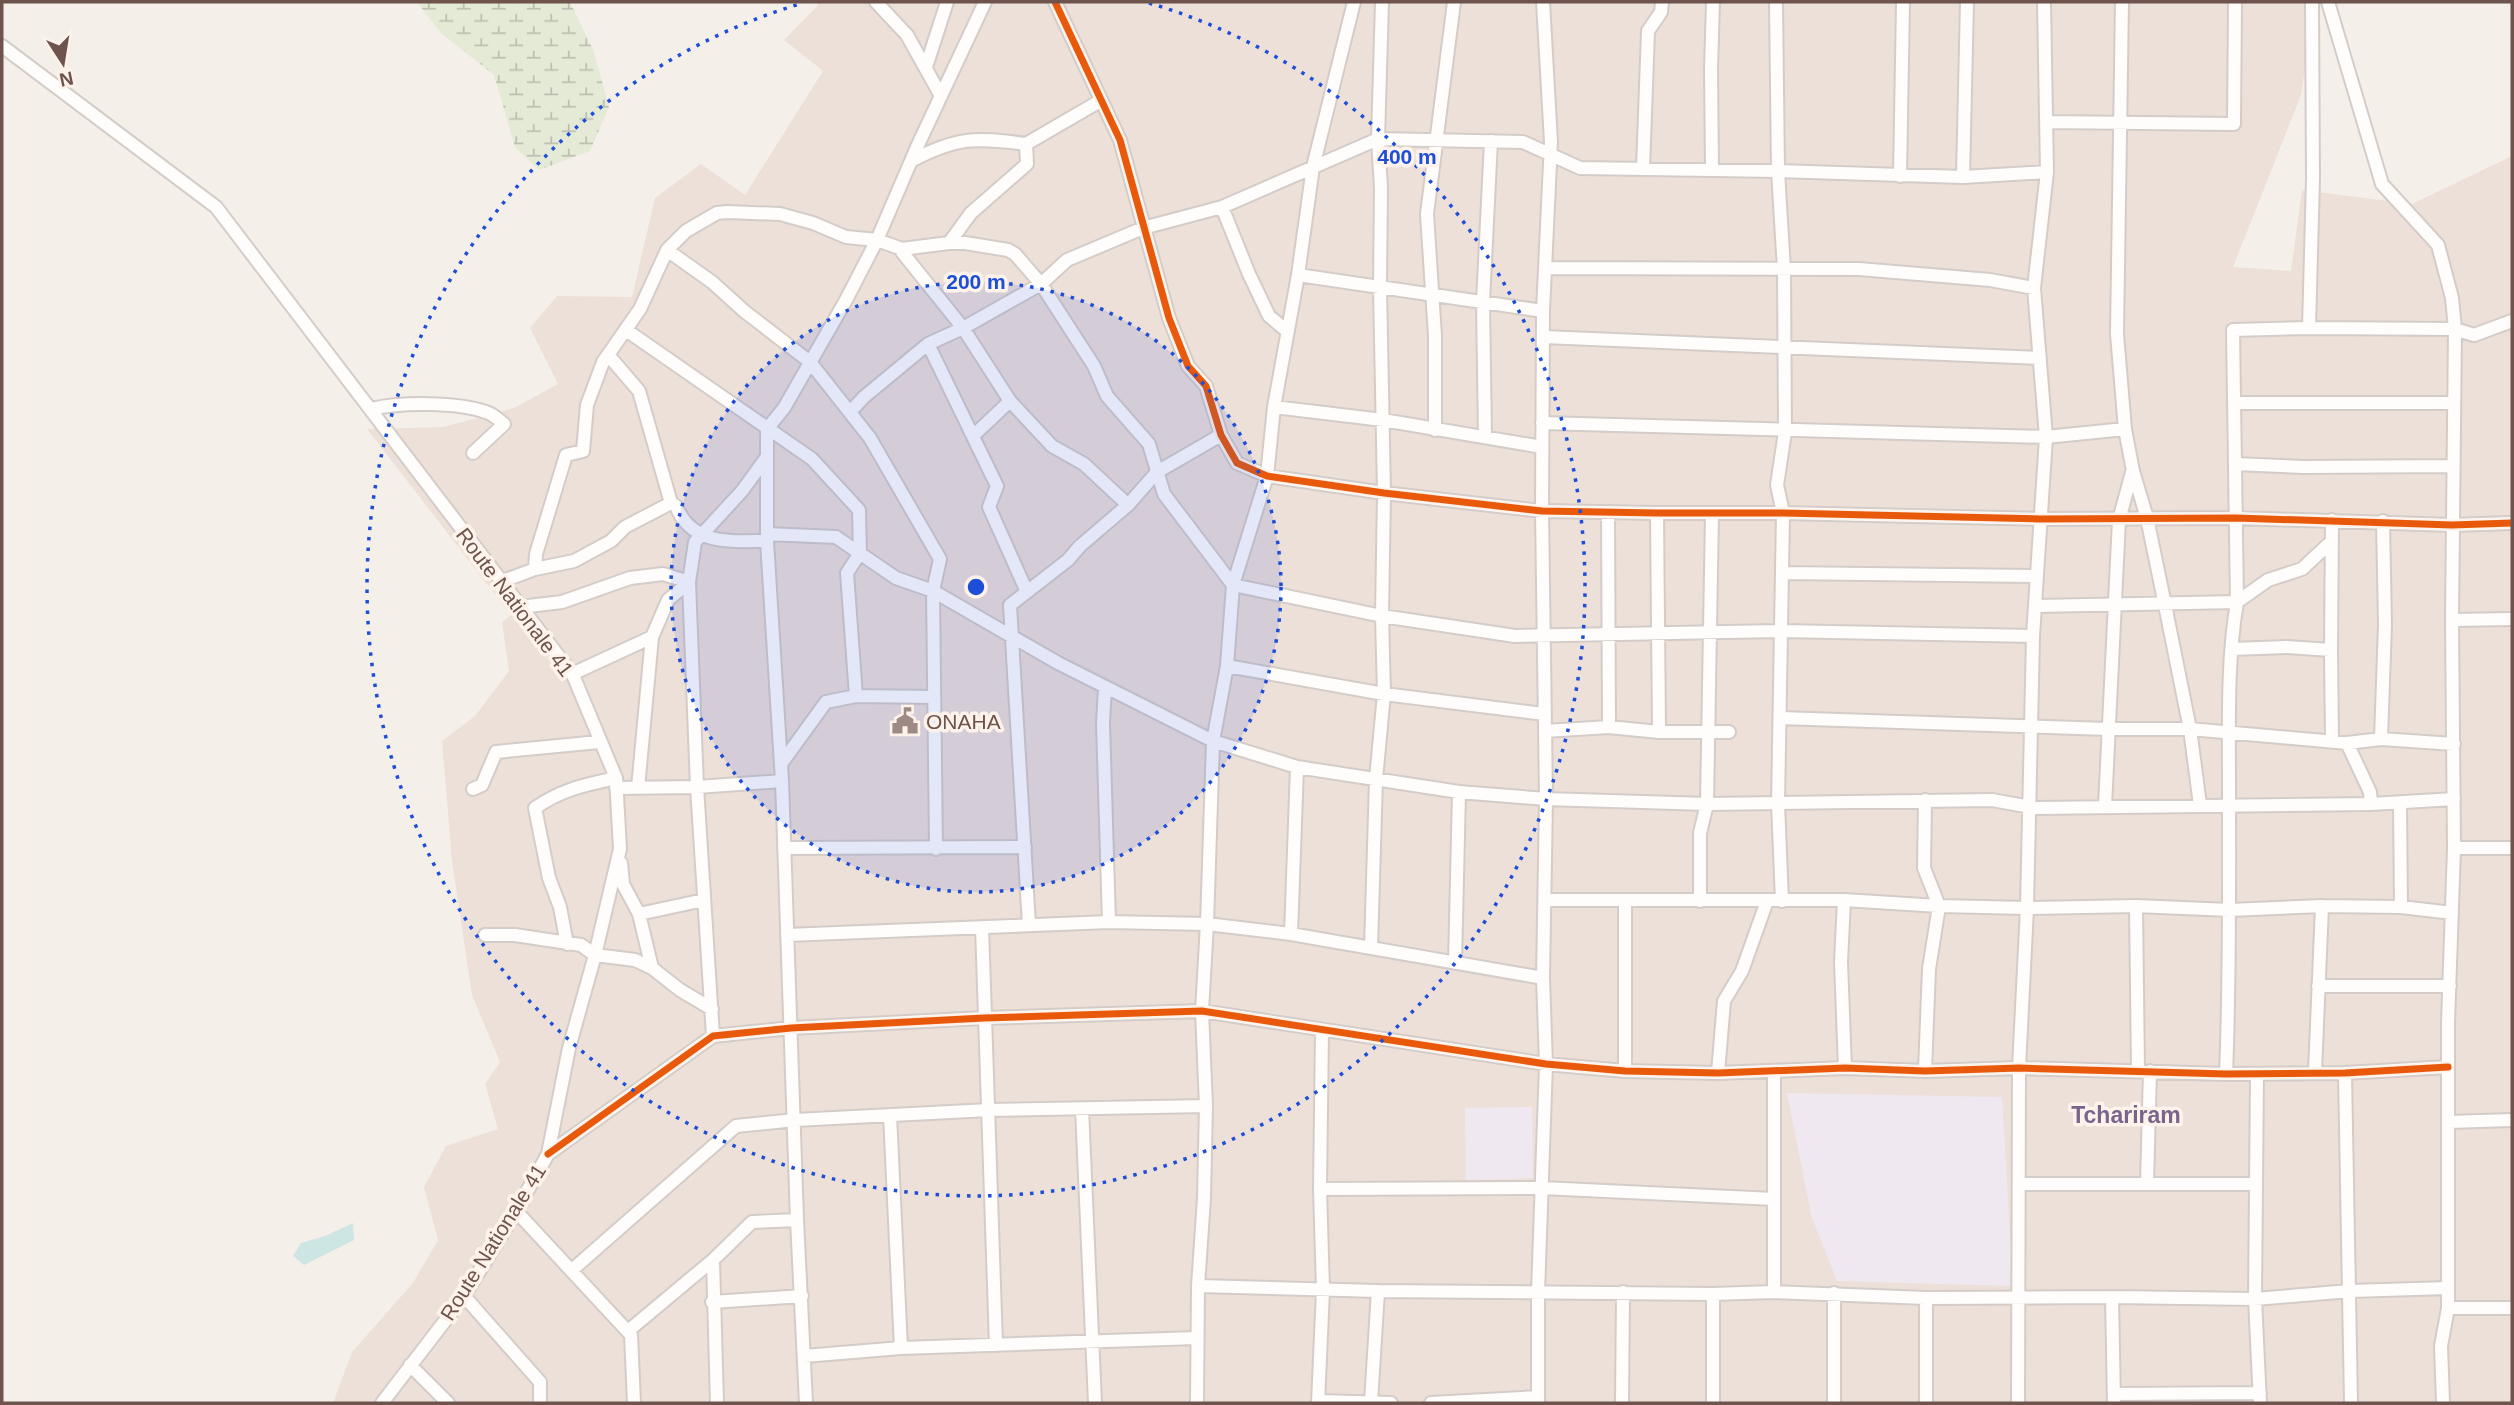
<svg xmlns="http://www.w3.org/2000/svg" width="2514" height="1405" font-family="Helvetica,sans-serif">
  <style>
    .residential { fill: #ede0d8 }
    .education { fill: #f0e8f1 }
    .wetland { fill: url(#wetland-marsh) }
    .water { fill: #cde5e3 }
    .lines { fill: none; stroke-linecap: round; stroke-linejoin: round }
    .minor-casing { stroke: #d4ccc8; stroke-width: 16 }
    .minor { stroke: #fefdfc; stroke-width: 12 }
    .cycleway-casing { stroke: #fdf3eb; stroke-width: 11 }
    .cycleway { stroke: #e8590c; stroke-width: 7 }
    .ring { fill: none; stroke: #1d4ed8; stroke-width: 3.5; stroke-dasharray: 3.5 7 }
    .labels { text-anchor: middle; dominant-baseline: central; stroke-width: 7; stroke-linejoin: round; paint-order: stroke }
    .street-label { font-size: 21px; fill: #6f544d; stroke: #fdf3eb }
    .poi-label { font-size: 21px; fill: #6f544d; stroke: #fdf3eb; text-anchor: start }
    .neighbourhood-label { font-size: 23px; font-weight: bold; fill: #79658c; stroke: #fdf3eb }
    .centre { fill: #1d4ed8; stroke: #fdf3eb; stroke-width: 3.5 }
    .ring-label { font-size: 21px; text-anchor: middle; font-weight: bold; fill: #1d4ed8; stroke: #fdf3eb; stroke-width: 7; stroke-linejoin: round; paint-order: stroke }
  </style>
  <defs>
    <pattern id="wetland-marsh" width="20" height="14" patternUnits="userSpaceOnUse" patternTransform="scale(1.75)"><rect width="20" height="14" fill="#e4ead6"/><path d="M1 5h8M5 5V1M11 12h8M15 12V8" fill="none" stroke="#bdc0b0"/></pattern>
  </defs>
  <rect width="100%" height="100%" fill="#f5efea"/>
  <path class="residential" d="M816,2H2315L2301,95L2233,267L2291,271L2302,190L2412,204L2512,156V1403H333L352,1352L413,1283L438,1240L424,1187L446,1146L498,1129L485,1084L500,1062L472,995L452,861L442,741L475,716L509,671L502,622L511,615L367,429L444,427L514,408L558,384L530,328L557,296L632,297L655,198L701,164L745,195L823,71L784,40L818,5Z"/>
  <path class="education" d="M1787,1093L2002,1097L2013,1286L1837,1281L1811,1215Z
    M1532,1107L1533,1178L1466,1180L1465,1108Z"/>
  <path class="wetland" d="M417,2H570L594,52L609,107L590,151L539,170L515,147L494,75L441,33Z"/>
  <path class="water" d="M353,1223L354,1240L304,1265L293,1256L301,1243L325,1236Z"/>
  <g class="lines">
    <g class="minor-casing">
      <path id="minor" d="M876,2L907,35L941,96
        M1055,2L1120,140L1169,318L1188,366L1206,386L1221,435L1237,463L1267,476L1384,493L1542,511L1657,513H1783L2040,519L2236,518L2452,525L2512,523
        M1776,2L1778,171L1784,270L1785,432L1777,485L1783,513L1778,804L1782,901
        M2122,2L2117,334L2125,429L2133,471L2147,518L2165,605L2190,729L2200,805
        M2328,2L2382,184L2438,245L2452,298L2455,329L2452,620L2454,848L2448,1023V1308L2441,1346L2443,1403
        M2,46L216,207L573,675L616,778L620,849L595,955L569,1048L548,1154L516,1211L464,1296L382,1403
        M926,67L947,2
        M2046,122L2234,124L2235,2
        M911,161C957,137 975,137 1026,144
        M1643,169L1648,31L1661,12L1662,2
        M1712,170L1711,69L1713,2
        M1900,176L1903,2
        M1963,177L1967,2
        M1222,207L1249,274L1269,316L1287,331
        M949,243H965L1008,250L1015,254L1041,284L1094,366L1107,396L1149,444L1164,494L1233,585L1382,616L1515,636L1781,631L2033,636
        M902,249V252L963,328L1010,401L1052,446L1084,464L1128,505
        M667,250L686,231L717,213L727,212L780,214L813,223L846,237L877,240L902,249L949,243L971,213L1027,164L1026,144L1100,101
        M1545,268L1859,269L1990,280L2034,288
        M1298,275L1543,311
        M2309,328L2455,329L2474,335L2512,321
        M626,330L812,459L859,510L860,553L847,573L856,696
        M1544,337L2040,358
        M928,344L997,486L989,507L1027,592
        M609,356L639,391L671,503
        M2234,403H2453
        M1274,407L1383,420L1542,447
        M371,409C401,402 457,402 486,412C493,414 499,420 504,424L473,453
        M850,412L864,397L928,344L963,328L1041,284L1067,260L1143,228L1222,207L1378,139L1523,142L1580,168L1778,171L1963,177L2047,172
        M1542,423L2046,437L2125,429
        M1435,430V336L1427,214L1454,2
        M974,435L1010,401
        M1485,437L1483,302L1491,141
        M2235,464L2303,467L2453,466
        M1608,512L1609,727
        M1657,513L1659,732
        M2332,520L2331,650L2332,740
        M767,534L836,537L896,578L933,591L1058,663L1213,741L1297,767L1459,792L1546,799L1707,804L1992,800L2036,808L2371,804L2454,799
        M535,569L536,554L566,455L583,451L587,405L603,362L640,309L667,250L712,282L744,311L810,362L870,438L940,559L933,591L936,849
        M1782,573L2037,576
        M500,582L535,569L574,561L611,541L625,527L671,503L676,506C692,546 731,541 767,541
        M2037,606L2237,602L2268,580L2302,569L2332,541
        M520,607L562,602L630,578L663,574L689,582
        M2452,620L2512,619
        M2232,649L2287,647L2331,650
        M1227,666L1384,694L1544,714
        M572,674L652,637
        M1105,687L1103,723L1109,922
        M1780,718L2107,729H2190L2347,743L2381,739L2454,744
        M1545,731L1609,727L1659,732H1729
        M2381,739L2385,624L2383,521
        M2347,743L2370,792L2371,804
        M781,764L826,702L856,696L934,697
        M616,788L697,787L782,781
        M638,788L652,637L668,600L689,582
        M473,789L482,785L496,752L599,742
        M2400,803L2401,907
        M2105,806L2119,520L2132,472
        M784,848L1025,847
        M2454,848H2512
        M621,863L623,884L639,914L652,968
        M1546,900H1844L1939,906L2027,908L2136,906L2230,910L2322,906L2401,907L2452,913
        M1844,900L1841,962L1845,1068
        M1625,901V1071
        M1700,901V833L1707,804L1712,513
        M2136,906L2138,1070
        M639,914L704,900
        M1029,925L1010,605L1068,560L1080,546L1128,505L1157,472L1221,435
        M982,927L996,1345
        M1291,934L1297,767
        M485,935H515L581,945L595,955L635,960L652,968L680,990L712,1009
        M787,935L1109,922L1207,924L1291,934L1543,978
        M567,944L560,907L549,878L535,808C562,789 585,785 616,778
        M1371,948L1376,779L1384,694L1382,616L1384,493L1380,286L1381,188L1378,139L1382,2
        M1455,963L1459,792
        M2318,986H2450
        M713,1036L697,787L689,582L695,542L742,491L766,458
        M1925,1071L1929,969L1939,906L1924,868L1925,800
        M2315,1072L2322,906
        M1718,1073L1724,1001L1742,971L1767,901
        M2345,1073L2351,1403
        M2226,1074C2230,977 2229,880 2229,782C2229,723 2227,661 2237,602L2233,330L2309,328L2313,178L2312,2
        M2257,1074L2255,1299L2260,1403
        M1082,1109L1095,1403
        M890,1115L901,1348
        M2448,1122L2512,1120
        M548,1154L713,1036L791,1028L984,1018L1202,1011L1546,1064L1625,1071L1718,1073L1845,1068L1925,1071L2019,1068L2226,1074L2345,1073L2448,1067
        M2019,1184H2256
        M2147,1184L2150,1071
        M1320,1189L1542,1188L1774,1199
        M516,1211L631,1335L634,1403
        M713,1260L717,1403
        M572,1270L736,1126L795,1120L989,1110L1206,1106
        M1198,1286L1378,1291L1713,1294L1774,1292L1926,1298L2112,1297L2255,1299L2350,1291L2448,1288
        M1774,1292V1071
        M464,1296L540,1382V1403
        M2112,1297L2114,1403
        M1926,1298V1403
        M712,1302L802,1296
        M2448,1308H2512
        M628,1331L713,1260L752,1222L797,1220
        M804,1356L901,1348L1197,1338
        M410,1365L448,1403
        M2114,1394L2260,1393
        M1318,1401L1391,1403
        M1371,1402L1378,1291
        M806,1403L797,1220L782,781L767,541V429L784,408L846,300L877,240L917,147L985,2
        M1197,1403L1198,1286L1204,1198L1206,1106L1202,1011L1207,924L1213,741L1227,666L1233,585L1267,476L1274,407L1298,275L1313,167L1354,2
        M1318,1403L1323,1290L1320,1189L1322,1031
        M1431,1403L1538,1397
        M1538,1403V1292L1546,1064L1543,978L1546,799L1542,511L1543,311L1551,142L1543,2
        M1622,1403L1623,1292
        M1713,1403V1294
        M1834,1403V1293
        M2018,1403L2019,1068L2027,908L2033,636L2046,437L2034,288L2047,172L2044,2"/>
    </g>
    <use href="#minor" class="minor"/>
    <g class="cycleway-casing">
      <path id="cycleway" d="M1055,2L1120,140L1169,318L1188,366L1206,386L1221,435L1237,463L1267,476L1384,493L1542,511L1657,513H1783L2040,519L2236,518L2452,525L2512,523
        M548,1154L713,1036L791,1028L984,1018L1202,1011L1546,1064L1625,1071L1718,1073L1845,1068L1925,1071L2019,1068L2226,1074L2345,1073L2448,1067"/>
    </g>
    <use href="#cycleway" class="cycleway"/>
  </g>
  <circle cx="976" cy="587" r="305" fill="#1d4ed8" fill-opacity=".12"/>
  <g class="ring">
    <circle cx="976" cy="587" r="305"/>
    <path d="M1149 3A609 609 0 1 1 803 3"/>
  </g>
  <defs>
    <g id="civic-bare" transform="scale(2.1)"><path d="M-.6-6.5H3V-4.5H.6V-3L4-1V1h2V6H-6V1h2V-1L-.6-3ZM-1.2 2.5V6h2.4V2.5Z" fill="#9e8a84" stroke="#fdf3eb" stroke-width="2.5" paint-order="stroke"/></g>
  </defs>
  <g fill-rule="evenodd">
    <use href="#civic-bare" x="905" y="721"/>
  </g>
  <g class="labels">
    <g class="street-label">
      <text transform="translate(515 602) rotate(53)">Route Nationale 41</text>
      <text transform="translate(493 1242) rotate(-58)">Route Nationale 41</text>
    </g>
    <g class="poi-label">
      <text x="926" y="721">ONAHA</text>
    </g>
    <g class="neighbourhood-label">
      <text x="2126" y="1115">Tchariram</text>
    </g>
  </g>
  <circle cx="976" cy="587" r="10" class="centre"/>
  <g class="ring-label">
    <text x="1407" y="164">400 m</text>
    <text x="976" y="289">200 m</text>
  </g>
  <rect width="2514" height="1405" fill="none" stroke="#6f544d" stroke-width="7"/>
  <g transform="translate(63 63) rotate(168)" stroke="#fdf3eb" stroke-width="5" paint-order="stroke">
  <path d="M0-5L12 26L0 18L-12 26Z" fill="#6f544d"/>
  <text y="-10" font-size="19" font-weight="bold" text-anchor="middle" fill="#6f544d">N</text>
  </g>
</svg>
